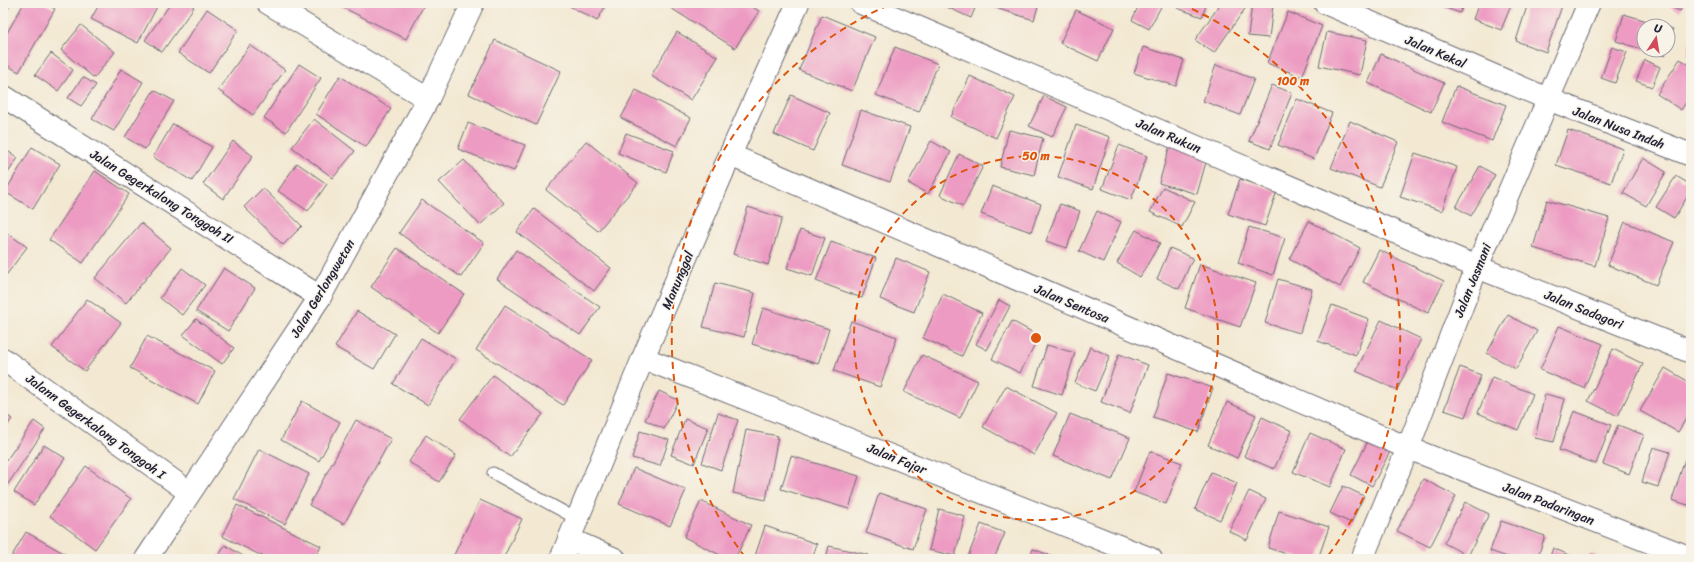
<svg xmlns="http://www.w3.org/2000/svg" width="1694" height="562" font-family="Sriracha,sans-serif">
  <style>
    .building { fill: #ed9bc2 }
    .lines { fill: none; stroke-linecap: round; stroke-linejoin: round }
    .lane-casing { stroke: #6b6870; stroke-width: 13 }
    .street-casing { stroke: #6b6870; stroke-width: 24 }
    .lane { stroke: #fff; stroke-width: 11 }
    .street { stroke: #fff; stroke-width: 22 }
    .ring { fill: none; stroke: #de560e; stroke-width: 2; stroke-dasharray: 7 5 }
    .labels { text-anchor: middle; stroke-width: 3; stroke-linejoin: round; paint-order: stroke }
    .street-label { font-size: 13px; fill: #22223b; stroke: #f7f3e8 }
    .centre { fill: #de560e; stroke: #f7f3e8; stroke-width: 2 }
    .ring-label { font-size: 12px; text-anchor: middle; font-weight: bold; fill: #de560e; stroke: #f7f3e8; stroke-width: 3; stroke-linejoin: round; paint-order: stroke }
  </style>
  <rect width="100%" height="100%" fill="#f7f3e8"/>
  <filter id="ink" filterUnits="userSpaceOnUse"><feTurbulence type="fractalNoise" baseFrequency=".025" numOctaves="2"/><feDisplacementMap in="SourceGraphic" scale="8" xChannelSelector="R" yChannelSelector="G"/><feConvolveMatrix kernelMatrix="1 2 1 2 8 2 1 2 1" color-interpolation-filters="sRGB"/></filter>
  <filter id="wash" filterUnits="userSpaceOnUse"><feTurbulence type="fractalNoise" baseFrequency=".012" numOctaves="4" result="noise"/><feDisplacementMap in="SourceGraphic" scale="16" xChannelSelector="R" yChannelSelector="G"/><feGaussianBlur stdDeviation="0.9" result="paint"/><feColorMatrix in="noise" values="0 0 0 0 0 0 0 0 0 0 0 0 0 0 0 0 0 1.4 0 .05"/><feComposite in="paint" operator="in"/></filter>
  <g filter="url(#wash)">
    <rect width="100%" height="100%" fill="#f3e9d3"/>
    <g id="blocks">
      <g class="building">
        <path d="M3,3L11,4L3,16Z"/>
        <path d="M24,3H44L55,9L19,72L3,63V40Z"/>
        <path d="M100,3H159L138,43L91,19Z"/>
        <path d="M171,3H189L194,7L162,52L145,40Z"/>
        <path d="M337,3H425L406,39L336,4Z"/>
        <path d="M564,3H607L597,21Z"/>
        <path d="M671,3H746L759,11L735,48L669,7Z"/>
        <path d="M938,3H977L971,18Z"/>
        <path d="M990,3H1039L1034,20L989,6Z"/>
        <path d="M1140,3H1163L1149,29L1132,20Z"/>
        <path d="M1179,3H1207L1202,17L1177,8Z"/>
        <path d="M1221,3H1249L1214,53L1195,40Z"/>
        <path d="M1252,3L1273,5L1269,38L1248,36Z"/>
        <path d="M1431,3H1464L1460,13Z"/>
        <path d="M1479,3H1512L1501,30L1473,19Z"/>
        <path d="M1528,3H1563L1546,52L1516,41Z"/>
        <path d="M1665,3H1684L1680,11L1664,4Z"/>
        <path d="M207,9L238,30L209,73L178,53Z"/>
        <path d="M1076,10L1114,28L1098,61L1060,43Z"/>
        <path d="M1288,12L1322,26L1302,77L1267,63Z"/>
        <path d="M1624,14L1663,26H1644V50L1616,41Z"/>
        <path d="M822,15L875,37L852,91L799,70Z"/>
        <path d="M81,25L115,52L94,78L61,50Z"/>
        <path d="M1668,27L1673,29L1668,45Z"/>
        <path d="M677,32L718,57L691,100L651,76Z"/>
        <path d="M1327,32L1367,40L1360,75L1319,66Z"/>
        <path d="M495,40L561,71L536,125L469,94Z"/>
        <path d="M1690,42H1691V56L1688,55Z"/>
        <path d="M250,45L285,70L253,115L218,90Z"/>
        <path d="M895,47L938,64L919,112L876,95Z"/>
        <path d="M1143,47L1184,60L1176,86L1134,73Z"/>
        <path d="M1612,47L1627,52L1615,83L1601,78Z"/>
        <path d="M1647,50H1667L1665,56Z"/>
        <path d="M51,53L73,70L58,91L35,75Z"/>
        <path d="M1381,54L1444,83L1431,112L1368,83Z"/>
        <path d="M1680,59L1691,66V95L1681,110L1657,94Z"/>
        <path d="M1645,60L1660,67L1652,87L1636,81Z"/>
        <path d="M299,64L321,78L286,132L264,118Z"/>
        <path d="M1216,65L1254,79L1240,115L1203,101Z"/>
        <path d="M121,69L143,82L114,131L92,119Z"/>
        <path d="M340,76L391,109L366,147L316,114Z"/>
        <path d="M970,76L1015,97L996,138L951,117Z"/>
        <path d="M83,77L96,85L81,106L68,98Z"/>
        <path d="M1272,85L1292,93L1270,149L1249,141Z"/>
        <path d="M1456,86L1506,105L1492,141L1442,122Z"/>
        <path d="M154,90L174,101L145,149L125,137Z"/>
        <path d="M636,90L691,118L677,146L621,118Z"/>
        <path d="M791,95L830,113L813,151L774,134Z"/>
        <path d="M1044,96L1067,107L1052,137L1029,126Z"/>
        <path d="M1297,99L1332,113L1314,159L1278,145Z"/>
        <path d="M861,110L910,127L890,182L842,165Z"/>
        <path d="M314,119L355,151L333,178L292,147Z"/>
        <path d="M1350,121L1398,142L1380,187L1331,168Z"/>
        <path d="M468,123L525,145L514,171L458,149Z"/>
        <path d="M173,124L212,147L192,181L153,157Z"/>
        <path d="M1076,125L1110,137L1093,189L1058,177Z"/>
        <path d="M1009,130L1043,138L1034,175L1000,167Z"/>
        <path d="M1568,130L1623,149L1611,183L1556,165Z"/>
        <path d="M626,133L674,151L666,172L618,153Z"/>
        <path d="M233,141L253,156L223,199L203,184Z"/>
        <path d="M586,141L638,183L598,231L546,190Z"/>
        <path d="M931,141L951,152L928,194L908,183Z"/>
        <path d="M1119,145L1147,156L1131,200L1102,189Z"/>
        <path d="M1170,145L1208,155L1197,194L1159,183Z"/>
        <path d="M32,147L60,164L33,209L5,192Z"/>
        <path d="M3,148L18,158L3,180Z"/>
        <path d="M1415,153L1457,167L1442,211L1400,197Z"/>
        <path d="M959,154L983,166L963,206L940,195Z"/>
        <path d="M1643,158L1666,172L1646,206L1623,193Z"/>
        <path d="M464,160L504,203L480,225L439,182Z"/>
        <path d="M297,163L327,184L308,211L278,191Z"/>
        <path d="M1480,166L1495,175L1471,216L1456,207Z"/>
        <path d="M95,171L129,194L83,263L49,240Z"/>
        <path d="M1676,176L1691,185V191L1674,218L1656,207Z"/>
        <path d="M1240,179L1277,191L1265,226L1228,214Z"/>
        <path d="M992,186L1041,204L1031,232L981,214Z"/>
        <path d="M1163,187L1195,202L1182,227L1150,212Z"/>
        <path d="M263,188L302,226L283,245L244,207Z"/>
        <path d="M422,200L484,243L461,277L399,233Z"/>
        <path d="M1547,200L1609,218L1595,266L1533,248Z"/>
        <path d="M1060,204L1080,211L1067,248L1046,241Z"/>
        <path d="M748,207L782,218L768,265L733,254Z"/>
        <path d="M534,209L611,268L594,291L517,232Z"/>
        <path d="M1097,211L1121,222L1103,262L1079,251Z"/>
        <path d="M1309,221L1360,248L1340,287L1289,259Z"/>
        <path d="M1625,222L1674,242L1656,285L1608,265Z"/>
        <path d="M141,223L171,248L126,303L95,278Z"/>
        <path d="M1249,227L1285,238L1273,275L1238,263Z"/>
        <path d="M3,230L27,247L7,274L3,271Z"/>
        <path d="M800,230L825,238L812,276L787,268Z"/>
        <path d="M1136,230L1160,243L1140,277L1117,263Z"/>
        <path d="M831,242L876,258L862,298L816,281Z"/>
        <path d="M397,248L464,294L438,333L371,287Z"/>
        <path d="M1170,248L1193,258L1179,289L1157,279Z"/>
        <path d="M516,250L600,307L580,335L497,279Z"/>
        <path d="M1379,250L1444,281L1428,313L1363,282Z"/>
        <path d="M896,258L930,272L914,312L880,299Z"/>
        <path d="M1200,264L1256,283L1240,327L1185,308Z"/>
        <path d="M182,268L205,285L182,315L160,298Z"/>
        <path d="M224,268L255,288L228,331L196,311Z"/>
        <path d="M1278,279L1312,289L1300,333L1265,323Z"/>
        <path d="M715,283L755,293L744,337L703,327Z"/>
        <path d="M943,294L982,313L962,356L923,338Z"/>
        <path d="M87,299L121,323L85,371L52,347Z"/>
        <path d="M999,300L1010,306L987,350L976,344Z"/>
        <path d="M505,305L592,360L563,405L476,350Z"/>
        <path d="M1332,305L1369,319L1356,355L1318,341Z"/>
        <path d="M763,308L829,329L818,364L752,344Z"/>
        <path d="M357,311L395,334L374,369L335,347Z"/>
        <path d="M1508,315L1537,331L1516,369L1487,353Z"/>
        <path d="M196,319L234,348L222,364L183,335Z"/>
        <path d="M1381,320L1421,339L1397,390L1356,371Z"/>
        <path d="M851,321L897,337L880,387L834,371Z"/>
        <path d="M1012,321L1039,336L1020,373L992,359Z"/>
        <path d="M1559,326L1603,344L1584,388L1540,370Z"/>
        <path d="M147,336L215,371L198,404L130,368Z"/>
        <path d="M421,338L456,359L428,405L393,384Z"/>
        <path d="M1047,345L1075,353L1062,395L1034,386Z"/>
        <path d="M1090,347L1110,356L1095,391L1075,383Z"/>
        <path d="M1613,349L1643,364L1618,416L1588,401Z"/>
        <path d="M1119,354L1148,365L1130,413L1101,402Z"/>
        <path d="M922,355L978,381L960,418L904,392Z"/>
        <path d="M1460,367L1481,375L1465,417L1444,410Z"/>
        <path d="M1665,368L1691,383V410L1678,432L1640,411Z"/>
        <path d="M1168,373L1213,388L1198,432L1153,417Z"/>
        <path d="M493,375L543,414L510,457L460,419Z"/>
        <path d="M1492,377L1533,394L1518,430L1478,413Z"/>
        <path d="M1006,386L1057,413L1034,455L983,427Z"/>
        <path d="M659,391L678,400L664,429L645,420Z"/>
        <path d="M1545,394L1565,399L1554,442L1535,438Z"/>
        <path d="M302,401L340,422L319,461L281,440Z"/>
        <path d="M1227,402L1256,415L1237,458L1208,445Z"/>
        <path d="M1574,411L1611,425L1596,464L1559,450Z"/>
        <path d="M3,412L12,419L3,431Z"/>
        <path d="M718,413L738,420L721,470L702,463Z"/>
        <path d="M1070,414L1130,438L1112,480L1053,456Z"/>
        <path d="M1262,417L1292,431L1274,469L1244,456Z"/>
        <path d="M685,419L708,428L694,464L671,455Z"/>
        <path d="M356,420L391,439L344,524L309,505Z"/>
        <path d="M34,421L45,429L8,484L3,481V465Z"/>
        <path d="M1618,425L1644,435L1629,474L1603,464Z"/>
        <path d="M746,430L778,436L766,500L733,493Z"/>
        <path d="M640,431L669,440L660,466L632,458Z"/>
        <path d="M1310,433L1346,449L1330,487L1293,472Z"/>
        <path d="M426,435L456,455L439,482L409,462Z"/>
        <path d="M1371,435L1393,446L1372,486L1351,475Z"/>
        <path d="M44,445L65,458L34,505L14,492Z"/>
        <path d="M1653,447L1670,452L1658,487L1642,482Z"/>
        <path d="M259,449L309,474L285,524L234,499Z"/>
        <path d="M1150,451L1182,463L1166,504L1134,492Z"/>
        <path d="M791,456L859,476L849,509L781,489Z"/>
        <path d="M1685,459L1691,461V506L1672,500Z"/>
        <path d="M86,466L131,499L95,549L50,516Z"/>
        <path d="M634,468L686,490L670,526L619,504Z"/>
        <path d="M1211,472L1237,483L1220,520L1195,509Z"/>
        <path d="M1423,479L1456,496L1430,547L1397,531Z"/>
        <path d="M1343,486L1364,496L1351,523L1330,513Z"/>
        <path d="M1249,491L1266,499L1247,540L1229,531Z"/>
        <path d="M879,493L927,509L913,549L866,533Z"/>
        <path d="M480,500L522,519L503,559H452Z"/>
        <path d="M701,501L751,525L735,559H728L684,537Z"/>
        <path d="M1465,502L1489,514L1468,556L1444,543Z"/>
        <path d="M237,505L321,546L315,559H268L222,536Z"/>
        <path d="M939,509L965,516L955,556L929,550Z"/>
        <path d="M1279,511L1329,527L1318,559H1303L1268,548Z"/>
        <path d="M1501,521L1545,536L1537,559H1513L1490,551Z"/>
        <path d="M981,524L1005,533L994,559H967Z"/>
        <path d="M765,526L817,544L812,559H754Z"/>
        <path d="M26,532L67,555L64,559H10Z"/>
        <path d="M225,545L248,559H217Z"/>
        <path d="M829,546L869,555L868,559H826Z"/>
        <path d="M1553,548L1571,556L1570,559H1549Z"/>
        <path d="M1033,549L1060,559H1029Z"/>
        <path d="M1591,554L1604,559H1589Z"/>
      </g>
    </g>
  </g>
  <g filter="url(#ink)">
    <use href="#blocks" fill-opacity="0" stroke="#6b6870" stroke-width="1"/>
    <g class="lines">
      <defs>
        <path id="lane" d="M493,473L577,519"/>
        <g id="street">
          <path d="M268,3L428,99"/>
          <path d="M861,3L1477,267L1691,352"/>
          <path d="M1325,3L1548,99L1691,155"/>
          <path d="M3,96L320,297"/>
          <path d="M730,155L1408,448L1691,558"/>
          <path d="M643,358L1151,559"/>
          <path d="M3,359L189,492"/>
          <path d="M569,539L615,559"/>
          <path d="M146,559L320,297L428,99L473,3"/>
          <path d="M561,559L643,358L730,155L798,3"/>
          <path d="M1362,559L1408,448L1477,267L1589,3"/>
        </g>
      </defs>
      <use href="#lane" class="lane-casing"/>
      <use href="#street" class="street-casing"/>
      <use href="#lane" class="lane"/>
      <use href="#street" class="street"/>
    </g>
  </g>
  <g class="ring">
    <circle cx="1036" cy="338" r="182"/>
    <path d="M745 557A364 364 0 0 1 891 4M1181 4A364 364 0 0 1 1327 557"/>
  </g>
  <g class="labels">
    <g class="street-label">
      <text transform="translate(1436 51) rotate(23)" y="5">Jalan Kekal</text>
      <text transform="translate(1619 127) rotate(21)" y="5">Jalan Nusa Indah</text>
      <text transform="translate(1169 135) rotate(23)" y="5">Jalan Rukun</text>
      <text transform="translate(162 196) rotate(32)" y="5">Jalan Gegerkalong Tonggoh II</text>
      <text transform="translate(677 280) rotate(-67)" y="5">Manunggal</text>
      <text transform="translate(1472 280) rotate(-68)" y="5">Jalan Jasmani</text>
      <text transform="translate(322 288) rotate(-59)" y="5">Jalan Gerlongwetan</text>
      <text transform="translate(1072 303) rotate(23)" y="5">Jalan Sentosa</text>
      <text transform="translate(1584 309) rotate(22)" y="5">Jalan Sadagori</text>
      <text transform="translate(96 426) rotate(36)" y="5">Jalann Gegerkalong Tonggoh I</text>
      <text transform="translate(897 458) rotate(22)" y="5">Jalan Fajar</text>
      <text transform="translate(1549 503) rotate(21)" y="5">Jalan Padaringan</text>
    </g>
  </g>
  <circle cx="1036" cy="338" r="6" class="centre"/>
  <g class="ring-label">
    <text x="1293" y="85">100 m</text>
    <text x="1036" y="160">50 m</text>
  </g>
  <rect width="1694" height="562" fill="none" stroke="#f7f3e8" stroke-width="16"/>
  <g transform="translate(1656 38) rotate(12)"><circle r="19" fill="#f7f3e8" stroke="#a29fa3"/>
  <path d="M0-3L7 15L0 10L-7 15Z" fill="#d1495b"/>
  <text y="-6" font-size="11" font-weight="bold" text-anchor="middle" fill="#22223b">U</text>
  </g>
</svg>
